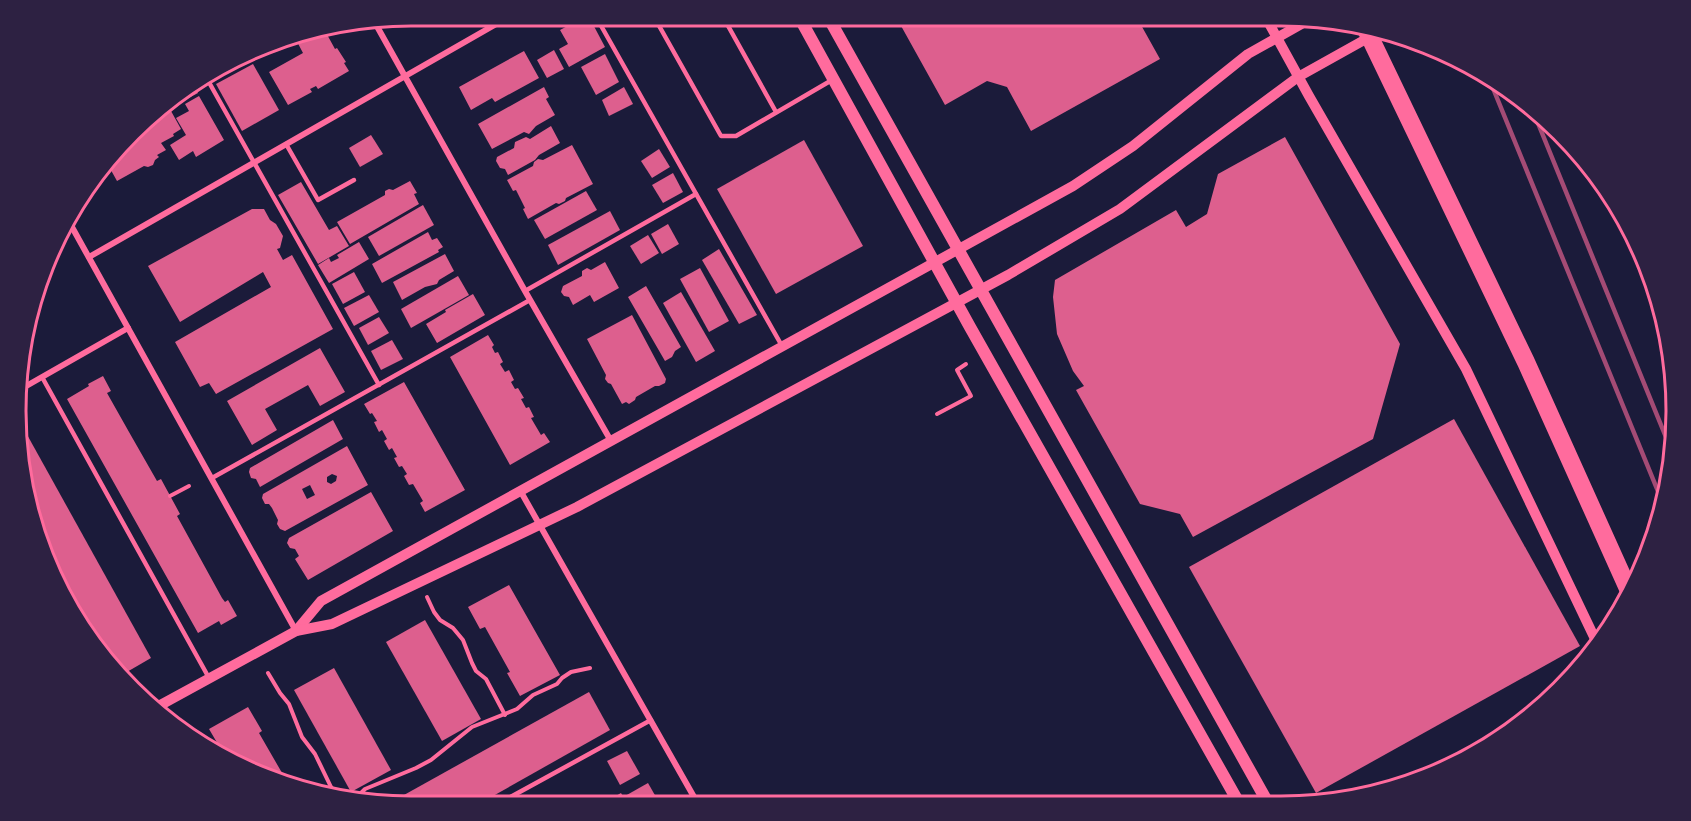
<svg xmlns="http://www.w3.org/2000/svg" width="1691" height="821" font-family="'Archivo Narrow',sans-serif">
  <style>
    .building { fill: #dd5f8e; fill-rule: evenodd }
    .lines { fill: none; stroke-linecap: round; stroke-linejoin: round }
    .path { stroke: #ff6b9d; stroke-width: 4 }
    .service { stroke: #ff6b9d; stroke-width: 4.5 }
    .minor { stroke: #ff6b9d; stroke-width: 6 }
    .tertiary { stroke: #ff6b9d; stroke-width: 10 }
    .secondary { stroke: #ff6b9d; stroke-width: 12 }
    .motorway { stroke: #ff6b9d; stroke-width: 18 }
    .rail { stroke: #a44b75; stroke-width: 4.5 }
    .rim { fill: none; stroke: #ff6b9d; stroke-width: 3 }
  </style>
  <rect width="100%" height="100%" fill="#1b1b3a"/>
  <g class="building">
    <path d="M588,15L605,47L569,67L559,49L568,44L560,30Z"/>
    <path d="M895,15L1136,16L1160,59L1031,131L1007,87L987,81L945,105Z"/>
    <path d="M324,29L335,49L337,48L346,62L344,63L349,71L318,89L316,86L310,89L312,92L288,105L269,72L303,53L293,34Z"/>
    <path d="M554,50L564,69L547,78L537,60Z"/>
    <path d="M524,51L539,78L495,102L492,98L471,110L459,87Z"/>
    <path d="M605,54L619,82L596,95L581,67Z"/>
    <path d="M253,64L279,110L242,131L216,84Z"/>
    <path d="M193,84L198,93L174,106L169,97Z"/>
    <path d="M544,87L549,97L546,99L555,115L536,126L529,134L524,132L492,149L478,124Z"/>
    <path d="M624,87L633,104L609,116L602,100Z"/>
    <path d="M199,96L224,140L196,157L193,151L179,160L170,145L186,135L176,118L189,111L185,104Z"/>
    <path d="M171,111L181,129L173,134L174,136L161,143L166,150L157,155L159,157L155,160L153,165L148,167L144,166L117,181L107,163L146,122L162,113L163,116Z"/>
    <path d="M551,126L560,143L539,155L535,160L508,175L505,169L500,168L496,161L497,157L514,148L515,142L526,137L530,139Z"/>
    <path d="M371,135L383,154L360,167L349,148Z"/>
    <path d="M1285,137L1400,344L1373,439L1193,537L1180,514L1140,504L1076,390L1084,386L1073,371L1057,334L1053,297L1055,280L1176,210L1186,227L1207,214L1218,174Z"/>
    <path d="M804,140L863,246L776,294L717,189Z"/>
    <path d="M572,145L593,184L566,198L565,201L559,204L556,203L528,219L523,209L525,208L516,190L513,191L507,180L533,166L534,162L538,159L543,160Z"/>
    <path d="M659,149L670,167L652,178L641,161Z"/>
    <path d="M673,173L683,192L663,203L652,185Z"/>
    <path d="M410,181L417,193L414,194L419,204L350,244L337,222L385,195V191L389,189L393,190Z"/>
    <path d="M301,182L329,230L337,226L349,246L318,264L278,195Z"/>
    <path d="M586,191L597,210L545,239L534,220Z"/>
    <path d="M423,205L434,225L379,256L368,237Z"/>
    <path d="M252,209H264L270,220L276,224L283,236L280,248L277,249L283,260L292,255L333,329L216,394L209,383L200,387L175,342L271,287L263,272L180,322L148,266Z"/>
    <path d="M610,211L620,230L558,265L548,245Z"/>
    <path d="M668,224L679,244L662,254L651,234Z"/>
    <path d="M428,232L432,240L437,238L443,247L438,250L439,252L382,283L372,264Z"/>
    <path d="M648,235L659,253L641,264L630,246Z"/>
    <path d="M359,242L369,259L329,283L318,265L329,258L331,262L339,258L337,255Z"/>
    <path d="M719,249L757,315L739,324L702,260Z"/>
    <path d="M445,254L454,271L439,280L437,284L425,287L402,300L393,282Z"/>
    <path d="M605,262L619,288L594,302L590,295L573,305L569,297L564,296L561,292L563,286L582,276V271L587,268L591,270Z"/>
    <path d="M700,268L729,321L709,332L680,279Z"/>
    <path d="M354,272L365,292L343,304L332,284Z"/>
    <path d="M458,276L469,295L411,328L401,309Z"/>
    <path d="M646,286L681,347L675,351L672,357L665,361L628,297Z"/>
    <path d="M681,292L715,351L696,362L663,303Z"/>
    <path d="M473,294L485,315L437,343L426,324L446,312L445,310Z"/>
    <path d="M369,295L379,312L354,326L344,308Z"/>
    <path d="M632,315L666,379L665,383L659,386H655L636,397L635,400L629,404L626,402L622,404L611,384L608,383L605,379L606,375L587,339Z"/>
    <path d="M379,317L389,333L368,345L359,328Z"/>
    <path d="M488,335L494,345L492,347L495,353L498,352L503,362L500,364L505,372L509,370L514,380L511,382L515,389L518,388L524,398L521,399L526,408L529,407L534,417L531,418L541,435L544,433L550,442L510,465L450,357Z"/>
    <path d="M392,340L403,359L381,370L371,351Z"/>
    <path d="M320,348L345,392L320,406L308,385L265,409L277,430L252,445L227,401Z"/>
    <path d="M103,376L111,391L107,393L129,432L157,481L161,479L180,514L177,516L222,598L225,602L228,600L237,616L221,625L219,621L198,633L67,399L89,386L88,384Z"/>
    <path d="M404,382L465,490L425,512L420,503L423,501L413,484L409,485L404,476L407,474L402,466L399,467L394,458L397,457L392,448L389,450L384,441L387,439L382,430L379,432L374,422L377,421L372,413L370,414L364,404Z"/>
    <path d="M1454,419L1580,646L1316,793L1189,567Z"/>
    <path d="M333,420L343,439L260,487L256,479L251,478L249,472L250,468Z"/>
    <path d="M20,422L151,658L120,676L102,649L44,548L18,462Z"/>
    <path d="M347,446L368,485L285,531L280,529L277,524L278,520L272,508L269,504H265L262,498L263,494ZM332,474L337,476L336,481L331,484L327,482V477ZM310,485L315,495L307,499L302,489Z"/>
    <path d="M371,492L393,531L308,580L295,559L299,556L295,549L290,548L287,543L289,538Z"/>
    <path d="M509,585L560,675L520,696L507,673L510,672L485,627L480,629L468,607Z"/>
    <path d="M425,620L481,719L442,741L386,642Z"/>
    <path d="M334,668L391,770L351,792L294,690Z"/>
    <path d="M589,692L610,730L532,774L477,805H386Z"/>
    <path d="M248,707L262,731L259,733L289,785L236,765L226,758L209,729Z"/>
    <path d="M627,751L640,774L620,785L607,761Z"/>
    <path d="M648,783L660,804L629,805L625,796Z"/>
    <path d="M621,793L628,805H609L607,801Z"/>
    <path d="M550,795L556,805H533Z"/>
  </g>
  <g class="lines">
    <g class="path">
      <path d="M937,414L971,396L957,370L966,364"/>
      <path d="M170,496L189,486"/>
      <path d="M427,597L434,612L440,620L453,628L463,640L472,663L476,671L486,679L505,715"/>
      <path d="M268,673L280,693L289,704L302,737L315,754L331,787L335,792L347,799"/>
      <path d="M354,800L365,789L416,768L431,760L472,727L517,709L533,695L557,684L562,678L571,672L590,668"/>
    </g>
    <g class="service">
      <path d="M595,15L782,346"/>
      <path d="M653,15L721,136H736L832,80"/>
      <path d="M722,15L776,112"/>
      <path d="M206,77L379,385"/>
      <path d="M286,144L318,200L354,180"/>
      <path d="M525,291L696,194"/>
      <path d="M42,377L209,678"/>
      <path d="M212,478L530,300"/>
      <path d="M496,805L651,720"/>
    </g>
    <g class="minor">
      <path d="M374,21L525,291L611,441"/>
      <path d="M67,218L296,631"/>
      <path d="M89,257L512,15"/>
      <path d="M21,389L128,328"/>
      <path d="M521,492L698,804"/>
    </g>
    <g class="tertiary">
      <path d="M1265,16L1309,96L1466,369L1597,643"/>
      <path d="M296,631L321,601L1073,186L1133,146L1248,54L1314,17"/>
      <path d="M155,708L296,631L332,624L577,507L1008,275L1120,209L1298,77L1384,29"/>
    </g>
    <g class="secondary">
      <path d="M798,15L970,327L1239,803"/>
      <path d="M827,15L1268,803"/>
    </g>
    <path class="motorway" d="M1364,25L1526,362L1630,593"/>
    <g class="rail">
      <path d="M1488,76L1664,506"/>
      <path d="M1531,106L1672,452"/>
    </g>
  </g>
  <path d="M0 0H1691V821H0ZM411 26H1281A385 385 0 0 1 1666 411V411A385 385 0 0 1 1281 796H411A385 385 0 0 1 26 411V411A385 385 0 0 1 411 26Z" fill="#2d2142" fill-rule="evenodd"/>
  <path class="rim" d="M411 26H1281A385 385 0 0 1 1666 411V411A385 385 0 0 1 1281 796H411A385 385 0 0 1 26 411V411A385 385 0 0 1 411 26Z"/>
</svg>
